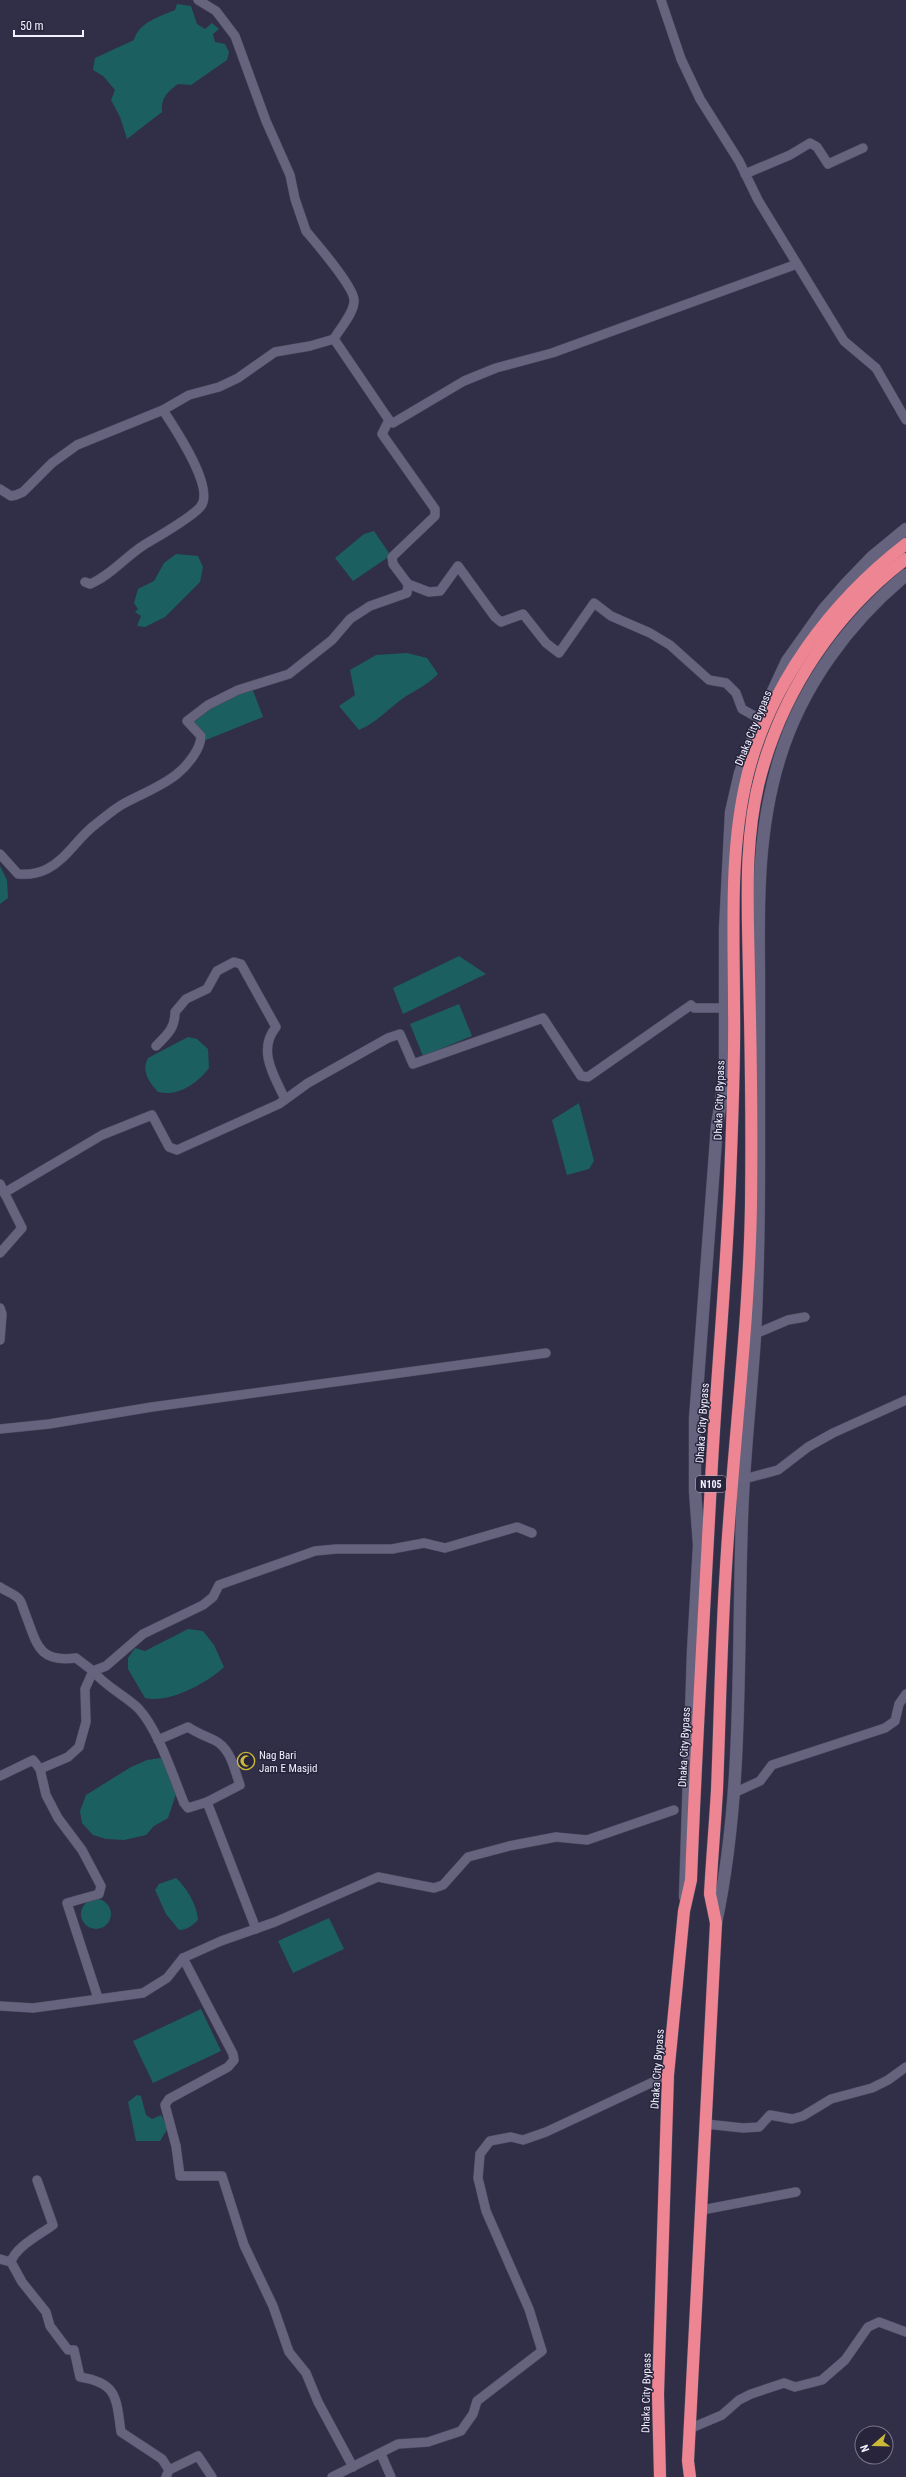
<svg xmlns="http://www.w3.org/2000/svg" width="906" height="2477" font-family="'Roboto Condensed',sans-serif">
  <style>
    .water { fill: #1b5f61 }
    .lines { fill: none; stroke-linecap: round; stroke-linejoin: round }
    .street-casing { stroke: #4d4a5f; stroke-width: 10 }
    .secondary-casing { stroke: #4d4a5f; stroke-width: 13 }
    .highway-casing { stroke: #4d4a5f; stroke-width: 13 }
    .street { stroke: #66637f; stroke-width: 9 }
    .secondary { stroke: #66637f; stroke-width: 12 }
    .highway { stroke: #ee8592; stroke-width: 12 }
    .labels { text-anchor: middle; stroke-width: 3; stroke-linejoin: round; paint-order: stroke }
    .shield { fill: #27243c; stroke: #b5b4c4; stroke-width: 1 }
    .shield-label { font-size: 10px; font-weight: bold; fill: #f2f1ff }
    .street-label { font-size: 11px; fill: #f2f1ff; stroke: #27243c }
    .poi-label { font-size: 11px; fill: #f2f1ff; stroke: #27243c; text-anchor: start }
  </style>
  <rect width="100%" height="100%" fill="#312e47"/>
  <g class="water">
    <path d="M177,4L191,6L197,24L205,29L212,23L219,29L213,34L215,42L225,44L229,52L227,60L191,85L178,84C168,91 160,99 162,112L127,139L120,117L111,100L115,90L103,76L93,70L95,58L134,40C139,22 159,17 175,10Z"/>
    <path d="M374,531L389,553L387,558L353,581L335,558L364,534Z"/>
    <path d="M176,554L198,556L203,567L200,582L165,617L145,627L137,626L141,616L135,612L138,609L134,603L138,589L154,581L164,563Z"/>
    <path d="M407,653L427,658L438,674C427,685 414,691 402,699C387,710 376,723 359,730L339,706L355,695L350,670L376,655Z"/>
    <path d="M252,688L263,717L206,740L193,723C197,708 239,694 252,688Z"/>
    <path d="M0,866L7,880L8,898L0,904Z"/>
    <path d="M459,956L486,974L403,1014L393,988Z"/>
    <path d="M459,1004L472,1036L423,1056L410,1024Z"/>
    <path d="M188,1037L197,1039L208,1049L209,1068C197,1084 177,1097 158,1092C149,1082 141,1071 148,1058Z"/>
    <path d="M579,1103L594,1161L589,1169L567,1175L552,1120Z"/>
    <path d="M188,1629L203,1631L214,1645L224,1667C207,1683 169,1704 145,1698L128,1669V1658L135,1648L145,1651Z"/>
    <path d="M161,1758L170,1772L176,1794L168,1818L154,1826L146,1835L124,1840L106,1839L93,1835L82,1823L80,1811L86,1795L131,1767L147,1760Z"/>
    <path d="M176,1878C187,1888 197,1905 198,1920C193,1925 187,1930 179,1930L166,1914L155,1890L159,1884Z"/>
    <circle cx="96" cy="1914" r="15"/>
    <path d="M329,1918L344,1949L293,1973L278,1941Z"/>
    <path d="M201,2009L221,2051L153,2083L133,2041Z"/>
    <path d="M137,2095L141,2096L146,2115L152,2119L161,2115L168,2128L160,2141H136L128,2102Z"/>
  </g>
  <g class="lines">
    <defs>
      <g id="street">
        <path d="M198,0L216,11L235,36L266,121L290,175L295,199L306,231C316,243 354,287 354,300C355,312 340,328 334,339"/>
        <path d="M661,0L681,59L700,99L739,161L758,200L844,341L876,368L906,420"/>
        <path d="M745,174L790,155L810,143L817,147L828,164L863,148"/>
        <path d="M389,420L393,423L464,381L496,368L552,353L797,264"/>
        <path d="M0,489L11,496L16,495L23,492L52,463L77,445L163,410L189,395L219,387L238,378L275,352L310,346L334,339L389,420L382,434L435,509V516L392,557L393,564L408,584L407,593L370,606L350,619L332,640L289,674L238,690L208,705L187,721L201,736C201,749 187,766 177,774C161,787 141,794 123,804C114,809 105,817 96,824C78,837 67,859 47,869C37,874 29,875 18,874L0,854"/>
        <path d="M85,582L90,584C110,576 125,557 144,545C157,537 193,517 201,506C215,487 174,427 163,410"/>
        <path d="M408,584L429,592L440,591L458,566L495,617L501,622L523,614L546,643L559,653L594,603L611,616L650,633L670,645L709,680L726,683L736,693L742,709L760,719"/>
        <path d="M156,1046C168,1034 175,1028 175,1012L186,999L207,989L217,971L234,962L241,964L276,1027C257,1050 274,1076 285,1099"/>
        <path d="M0,1184L22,1228L0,1253"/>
        <path d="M4,1193L102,1135L152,1115L169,1147L177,1150L279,1104L308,1083L388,1038L400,1034L413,1064L543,1018L581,1076L588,1077L691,1005L694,1008H726"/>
        <path d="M0,1308L2,1314L0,1340"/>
        <path d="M755,1334L788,1320L805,1317"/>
        <path d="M0,1429L49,1424L152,1407L546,1353"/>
        <path d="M744,1479L778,1470L808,1447L833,1433L906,1400"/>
        <path d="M0,1587C5,1591 15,1594 19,1599C22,1602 23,1609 25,1613C37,1644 38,1663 76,1658L93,1671L106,1666L143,1634L203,1605L213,1597L219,1585L315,1551L336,1549H392L424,1543L445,1548L517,1527L532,1533"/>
        <path d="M158,1740L188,1727C197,1733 205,1736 214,1740C231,1748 234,1769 240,1785L207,1802"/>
        <path d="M40,1769L68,1757L79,1747L86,1722L85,1689L93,1671C105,1686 124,1695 138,1708C158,1729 173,1776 184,1803L188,1808L207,1802L256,1929"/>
        <path d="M0,1776L33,1760L40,1769L46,1795L58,1818L82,1850L101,1886L99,1894L67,1903L98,1998"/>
        <path d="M734,1793L760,1781L772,1765L885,1728L895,1721L899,1704L906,1694"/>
        <path d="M183,1958L233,2054L234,2060L228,2067L169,2099L165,2105L176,2146L180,2176H222L244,2245L273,2306L289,2352L306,2373L318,2402L353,2467"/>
        <path d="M0,2006L33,2008L143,1993L167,1978L183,1958L221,1941L275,1922L378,1877L434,1888L443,1885L468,1857L509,1846L556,1837L587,1840L674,1810"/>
        <path d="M706,2124L743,2128L759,2127L770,2115L792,2119L803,2116L831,2099L872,2088L888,2080L906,2067"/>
        <path d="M702,2210L796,2192"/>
        <path d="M0,2259L11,2262L22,2282L46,2312L50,2326L68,2350H74L80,2377C118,2383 116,2398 121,2432L162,2459L169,2470"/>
        <path d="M11,2262C15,2247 41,2234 53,2225L37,2180"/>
        <path d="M689,2429L722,2415L739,2400L751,2394L784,2383L795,2387L822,2380L845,2360L868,2327L879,2322L906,2332"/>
        <path d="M381,2454L391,2477"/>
        <path d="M166,2477L169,2470L198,2456L212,2477"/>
        <path d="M332,2477L398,2444L428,2442L461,2431L473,2414L477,2401L542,2351L529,2309L486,2211L478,2178L480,2154L490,2141L511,2137L523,2140L546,2132L668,2075"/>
      </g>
      <g id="secondary">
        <path d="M685,1897L693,1651L699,1545L695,1491V1419L717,1126L725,1074V929L731,812L740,773L760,719L787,661L824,609L846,584L872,557L906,529"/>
        <path d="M716,1923C744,1790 737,1653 742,1518C744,1457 751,1397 755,1336C758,1278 759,1220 759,1161C759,1098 759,1035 759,972C758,899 758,827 780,757C802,686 849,622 906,575"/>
      </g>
      <g id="highway">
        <path d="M660,2477L658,2394L668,2075L684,1911L691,1880C696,1748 704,1615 711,1482C716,1382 726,1282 730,1182C732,1123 735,1065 734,1007C734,931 729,851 747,777C770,683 831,602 906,544"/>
        <path d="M690,2477L688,2461L716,1923L710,1894C712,1859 715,1824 717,1790C720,1715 721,1641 726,1567C733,1446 749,1326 751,1205C752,1129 751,1052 749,975C748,909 743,839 761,774C784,689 836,612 906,559"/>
      </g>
    </defs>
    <use href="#street" class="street-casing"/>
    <use href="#secondary" class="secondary-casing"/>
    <use href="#highway" class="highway-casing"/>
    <use href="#street" class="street"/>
    <use href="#secondary" class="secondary"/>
    <use href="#highway" class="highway"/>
  </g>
  <defs>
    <symbol id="mosque-ring" viewBox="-11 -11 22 22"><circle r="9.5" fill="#27243c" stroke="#cdb938" stroke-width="1.5"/><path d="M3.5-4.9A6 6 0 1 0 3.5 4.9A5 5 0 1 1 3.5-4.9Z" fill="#cdb938"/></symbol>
  </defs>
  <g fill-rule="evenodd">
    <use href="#mosque-ring" x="236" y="1751" width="20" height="20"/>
  </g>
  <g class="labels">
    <rect class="shield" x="696" y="1476" width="30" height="16" rx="3"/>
    <g class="shield-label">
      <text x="711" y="1488">N105</text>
    </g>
    <g class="street-label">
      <text transform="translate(753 728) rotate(-68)" y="4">Dhaka City Bypass</text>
      <text transform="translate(719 1100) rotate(-88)" y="4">Dhaka City Bypass</text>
      <text transform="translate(702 1423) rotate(-86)" y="4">Dhaka City Bypass</text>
      <text transform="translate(684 1747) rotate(-87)" y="4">Dhaka City Bypass</text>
      <text transform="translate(657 2069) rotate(-86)" y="4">Dhaka City Bypass</text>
      <text transform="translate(646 2393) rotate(-89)" y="4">Dhaka City Bypass</text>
    </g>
    <g class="poi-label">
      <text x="259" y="1759">Nag Bari<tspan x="259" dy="13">Jam E Masjid</tspan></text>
    </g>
  </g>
  <g transform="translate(874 2445) rotate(250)"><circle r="19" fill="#27243c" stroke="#78768a"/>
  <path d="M0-3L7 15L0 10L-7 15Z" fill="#cdb938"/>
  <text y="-6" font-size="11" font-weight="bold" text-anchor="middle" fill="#f2f1ff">N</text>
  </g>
  <path d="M14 30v6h69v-6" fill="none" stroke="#f2f1ff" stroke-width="2"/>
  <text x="20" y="30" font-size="12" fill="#f2f1ff" stroke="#27243c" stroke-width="3" paint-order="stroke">50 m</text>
</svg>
